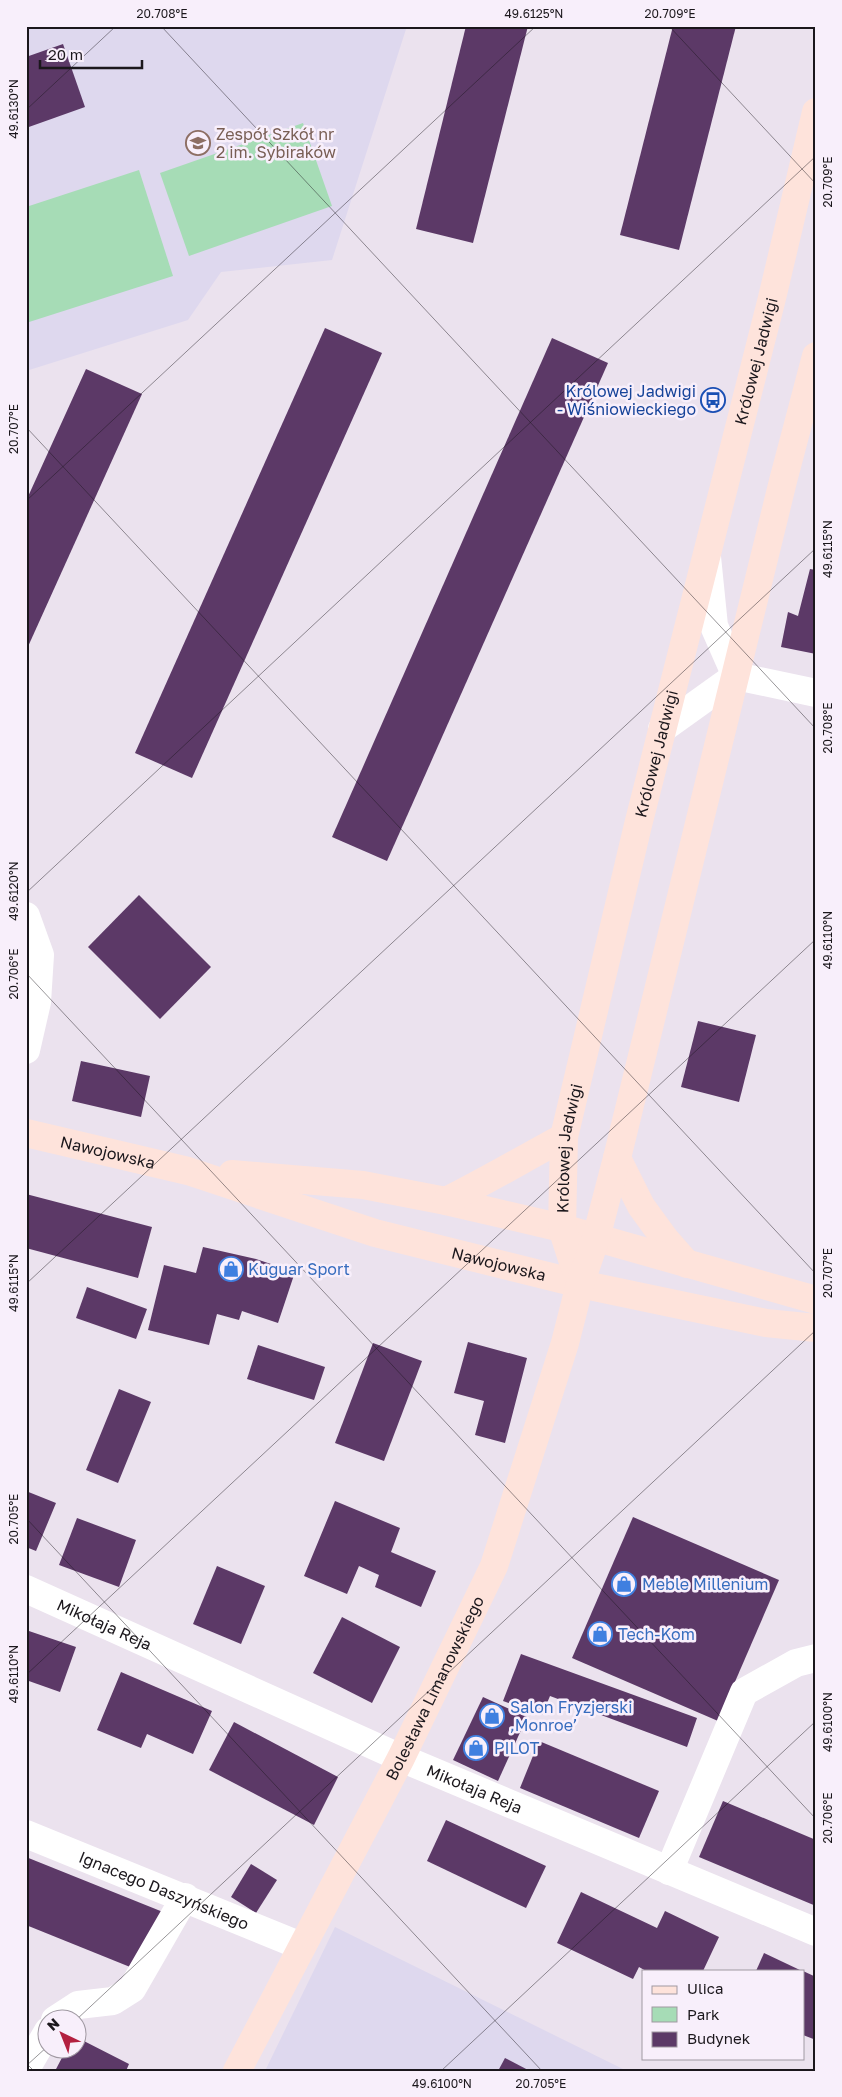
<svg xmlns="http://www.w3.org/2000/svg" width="842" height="2097" font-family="'Golos Text',sans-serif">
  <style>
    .education { fill: #ded8ee }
    .green { fill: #a6dcb6 }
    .building { fill: #5c3967 }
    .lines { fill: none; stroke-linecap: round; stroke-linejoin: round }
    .street { stroke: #fff; stroke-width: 28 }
    .secondary { stroke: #fee3db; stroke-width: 28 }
    .ticks { fill: none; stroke: #1b171c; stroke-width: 1; stroke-opacity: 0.45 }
    .labels { text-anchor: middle; stroke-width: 5; stroke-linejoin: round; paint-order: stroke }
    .education-label { font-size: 16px; fill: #785e54; stroke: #f8effb; text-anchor: start }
    .street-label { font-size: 16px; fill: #1b171c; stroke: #f8effb }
    .transit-label { font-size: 16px; fill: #164399; stroke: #f8effb; text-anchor: end }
    .shop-label { font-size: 16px; fill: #366cbe; stroke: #f8effb; text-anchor: start }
    .neatline { fill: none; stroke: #1b171c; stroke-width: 2 }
    .ticks-label { font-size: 12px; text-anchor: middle; fill: #1b171c }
  </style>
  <rect width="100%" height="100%" fill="#ebe2ee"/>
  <g class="education">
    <path d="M26,26H407L332,260L221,272L188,320L26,371Z"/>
    <path d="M335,1927L627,2071H265Z"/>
  </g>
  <g class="green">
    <path d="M303,123L332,206L189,256L160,173Z"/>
    <path d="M139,170L173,276L26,323V207Z"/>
  </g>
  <g class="building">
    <path d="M466,26H528L473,243L416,229Z"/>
    <path d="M673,26H736L679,250L620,235Z"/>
    <path d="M63,44L85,107L26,128V57Z"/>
    <path d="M325,328L382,353L192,778L135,753Z"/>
    <path d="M552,338L608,363L387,861L332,837Z"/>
    <path d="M86,369L142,394L26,651V501Z"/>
    <path d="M810,569L816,570V654L781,647L788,612L798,616Z"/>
    <path d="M139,895L211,967L160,1019L88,947Z"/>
    <path d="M698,1021L756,1035L739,1102L681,1087Z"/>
    <path d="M81,1061L150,1076L141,1117L72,1101Z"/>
    <path d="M26,1194L152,1227L138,1278L26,1248Z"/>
    <path d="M203,1247L256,1259L295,1272L278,1323L242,1311L239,1320L217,1314L209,1345L148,1330L164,1265L196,1273Z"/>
    <path d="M87,1287L147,1309L136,1339L76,1318Z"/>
    <path d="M468,1342L527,1358L505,1443L475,1435L484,1401L454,1393Z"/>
    <path d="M373,1343L422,1361L384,1461L335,1443Z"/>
    <path d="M258,1345L325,1367L314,1400L247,1379Z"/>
    <path d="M119,1389L151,1402L118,1483L86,1470Z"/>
    <path d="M26,1491L56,1503L36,1551L26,1547Z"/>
    <path d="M335,1501L400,1528L391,1552L436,1571L421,1607L375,1587L379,1575L359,1566L347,1594L304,1576Z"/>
    <path d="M633,1517L779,1580L718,1721L572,1658Z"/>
    <path d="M77,1518L136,1540L119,1587L59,1565Z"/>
    <path d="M217,1566L265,1586L241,1644L193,1624Z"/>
    <path d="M342,1617L400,1647L372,1703L313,1673Z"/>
    <path d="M26,1630L76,1647L60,1692L26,1680Z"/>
    <path d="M521,1654L697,1718L687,1747L550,1696L542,1715L503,1701Z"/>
    <path d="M121,1672L212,1711L193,1754L147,1734L141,1748L97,1730Z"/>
    <path d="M483,1697L527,1717L498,1781L453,1760Z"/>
    <path d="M234,1722L338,1777L314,1825L209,1770Z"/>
    <path d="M539,1741L659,1791L639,1838L520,1788Z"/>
    <path d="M723,1801L816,1840V1906L699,1857Z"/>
    <path d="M446,1820L546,1866L526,1908L427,1861Z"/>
    <path d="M26,1857L163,1912L140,1971L26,1925Z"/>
    <path d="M251,1864L277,1880L256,1913L231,1897Z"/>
    <path d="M581,1892L657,1928L665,1911L719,1937L703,1971H646L639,1967L633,1979L557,1943Z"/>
    <path d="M764,1953L802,1971H756Z"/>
    <path d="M803,1971L816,1977V2040L803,2035Z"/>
    <path d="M78,2038L129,2064L126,2071H55L66,2050H78Z"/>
    <path d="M505,2058L530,2071H498Z"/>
  </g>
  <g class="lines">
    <g class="street">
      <path d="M707,557L714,626L736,676"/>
      <path d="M736,676L816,693"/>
      <path d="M662,729L736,676"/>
      <path d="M26,916L40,955L37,1002L26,1050"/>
      <path id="s1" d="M26,1589L401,1758L816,1932"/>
      <path id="s2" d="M26,1834L301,1946"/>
      <path d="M669,1871L744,1692L796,1663L816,1658"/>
      <path d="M55,2020L78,2005L113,2001L132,1989L185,1897"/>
      <path d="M26,2069L48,2031"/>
    </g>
    <g class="secondary">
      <path id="s3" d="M26,1133L188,1171L375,1233L580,1284L766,1323L816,1328"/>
      <path d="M617,1158L641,1206L665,1239L687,1264"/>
      <path d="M232,1174L363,1185L446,1201L562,1228L816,1300"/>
      <path d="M446,1201C486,1181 525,1158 564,1137"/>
      <path id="s4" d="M580,1284L562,1228L564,1137L638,825L772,298L816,112"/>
      <path id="s5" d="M237,2071L401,1758L494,1566L565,1343L580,1284L596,1238L617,1158L783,481L816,356"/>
    </g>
  </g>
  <path class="ticks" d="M161,26L816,729M669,26L816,184M26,110L116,26M26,427L816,1274M26,501L536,26M26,893L816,156M26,973L816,1819M26,1284L816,548M26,1518L542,2071M26,1675L816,939M76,2020L816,1330M26,2063L34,2071M26,2066L48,2046M441,2071L816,1721"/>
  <defs>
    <symbol id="school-ring" viewBox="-11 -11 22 22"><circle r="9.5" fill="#f8effb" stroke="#8d6e63" stroke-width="1.5"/><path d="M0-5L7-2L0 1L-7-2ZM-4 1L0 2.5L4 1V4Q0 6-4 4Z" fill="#8d6e63"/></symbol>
    <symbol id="bus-ring" viewBox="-11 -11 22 22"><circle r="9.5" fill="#f8effb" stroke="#1a4fb4" stroke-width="1.5"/><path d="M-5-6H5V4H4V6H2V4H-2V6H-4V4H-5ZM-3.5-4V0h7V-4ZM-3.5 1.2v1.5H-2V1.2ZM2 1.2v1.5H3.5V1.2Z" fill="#1a4fb4"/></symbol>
    <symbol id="shop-ring" viewBox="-11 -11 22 22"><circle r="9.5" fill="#f8effb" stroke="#3f7fe0" stroke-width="1.5"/><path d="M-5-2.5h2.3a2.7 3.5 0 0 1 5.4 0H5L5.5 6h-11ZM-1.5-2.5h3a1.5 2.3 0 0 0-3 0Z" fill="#3f7fe0"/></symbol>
  </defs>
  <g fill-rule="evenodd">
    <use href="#school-ring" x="184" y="129" width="28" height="28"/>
    <use href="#bus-ring" x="699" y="386" width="28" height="28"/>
    <use href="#shop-ring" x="217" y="1255" width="28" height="28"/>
    <use href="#shop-ring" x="610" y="1570" width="28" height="28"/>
    <use href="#shop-ring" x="586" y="1620" width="28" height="28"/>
    <use href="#shop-ring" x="478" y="1702" width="28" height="28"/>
    <use href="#shop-ring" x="462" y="1734" width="28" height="28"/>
  </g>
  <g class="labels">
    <g class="education-label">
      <text x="216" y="140">Zespół Szkół nr<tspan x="216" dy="18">2 im. Sybiraków</tspan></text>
    </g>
    <g class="street-label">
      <text dy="6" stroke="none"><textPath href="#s4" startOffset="949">Królowej Jadwigi</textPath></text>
      <text dy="6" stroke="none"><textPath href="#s4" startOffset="544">Królowej Jadwigi</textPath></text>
      <text dy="6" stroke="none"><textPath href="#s4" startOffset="139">Królowej Jadwigi</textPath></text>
      <text dy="6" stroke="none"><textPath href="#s3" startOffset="84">Nawojowska</textPath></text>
      <text dy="6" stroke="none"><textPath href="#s3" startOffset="491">Nawojowska</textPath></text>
      <text dy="6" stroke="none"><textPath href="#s1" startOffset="86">Mikołaja Reja</textPath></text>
      <text dy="6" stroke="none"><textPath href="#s5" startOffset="431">Bolesława Limanowskiego</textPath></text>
      <text dy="6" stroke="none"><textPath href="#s1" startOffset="491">Mikołaja Reja</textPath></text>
      <text dy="6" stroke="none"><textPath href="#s2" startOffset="149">Ignacego Daszyńskiego</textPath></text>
    </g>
    <g class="transit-label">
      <text x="696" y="397">Królowej Jadwigi<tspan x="696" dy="18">- Wiśniowieckiego</tspan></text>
    </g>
    <g class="shop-label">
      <text x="248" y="1275">Kuguar Sport</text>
      <text x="642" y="1590">Meble Millenium</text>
      <text x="618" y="1640">Tech-Kom</text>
      <text x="510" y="1713">Salon Fryzjerski<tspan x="510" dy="18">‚Monroe’</tspan></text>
      <text x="494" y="1754">PILOT</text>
    </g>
  </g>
  <rect width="842" height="2097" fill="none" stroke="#f8effb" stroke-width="55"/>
  <rect x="642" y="1970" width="162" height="90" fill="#f8effb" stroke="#a099a2"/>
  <rect x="652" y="1986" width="25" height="8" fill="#fee3db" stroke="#a099a2"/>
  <text x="687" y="1994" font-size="15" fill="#1b171c">Ulica</text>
  <rect x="652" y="2007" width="25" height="15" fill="#a6dcb6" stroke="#a099a2"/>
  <text x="687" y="2020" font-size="15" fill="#1b171c">Park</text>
  <rect x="652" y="2032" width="25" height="15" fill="#5c3967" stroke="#a099a2"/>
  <text x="687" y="2044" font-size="15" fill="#1b171c">Budynek</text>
  <g transform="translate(62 2034) rotate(317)"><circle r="24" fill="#f8effb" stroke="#a099a2"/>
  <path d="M0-4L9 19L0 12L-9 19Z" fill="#b32040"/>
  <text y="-8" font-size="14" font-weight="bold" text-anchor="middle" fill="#1b171c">N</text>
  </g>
  <path d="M40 60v8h102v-8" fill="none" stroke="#1b171c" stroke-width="2.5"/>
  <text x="48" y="60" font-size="15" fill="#1b171c" stroke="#f8effb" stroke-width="4" paint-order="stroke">20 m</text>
  <rect x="28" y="28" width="786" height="2042" class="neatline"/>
  <g class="ticks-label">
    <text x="162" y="18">20.708°E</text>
    <text x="534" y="18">49.6125°N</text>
    <text x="670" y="18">20.709°E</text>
    <text transform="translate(14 109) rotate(-90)" y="4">49.6130°N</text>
    <text transform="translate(828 182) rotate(-90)" y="4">20.709°E</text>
    <text transform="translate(14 429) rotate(-90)" y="4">20.707°E</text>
    <text transform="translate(828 549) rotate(-90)" y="4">49.6115°N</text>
    <text transform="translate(828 728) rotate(-90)" y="4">20.708°E</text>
    <text transform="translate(14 891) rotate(-90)" y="4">49.6120°N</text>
    <text transform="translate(828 940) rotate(-90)" y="4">49.6110°N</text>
    <text transform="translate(14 974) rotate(-90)" y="4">20.706°E</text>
    <text transform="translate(828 1273) rotate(-90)" y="4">20.707°E</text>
    <text transform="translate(14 1283) rotate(-90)" y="4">49.6115°N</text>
    <text transform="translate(14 1519) rotate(-90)" y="4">20.705°E</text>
    <text transform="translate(14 1674) rotate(-90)" y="4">49.6110°N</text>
    <text transform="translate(828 1722) rotate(-90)" y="4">49.6100°N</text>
    <text transform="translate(828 1818) rotate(-90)" y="4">20.706°E</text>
    <text x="442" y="2088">49.6100°N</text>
    <text x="541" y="2088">20.705°E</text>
  </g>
</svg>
